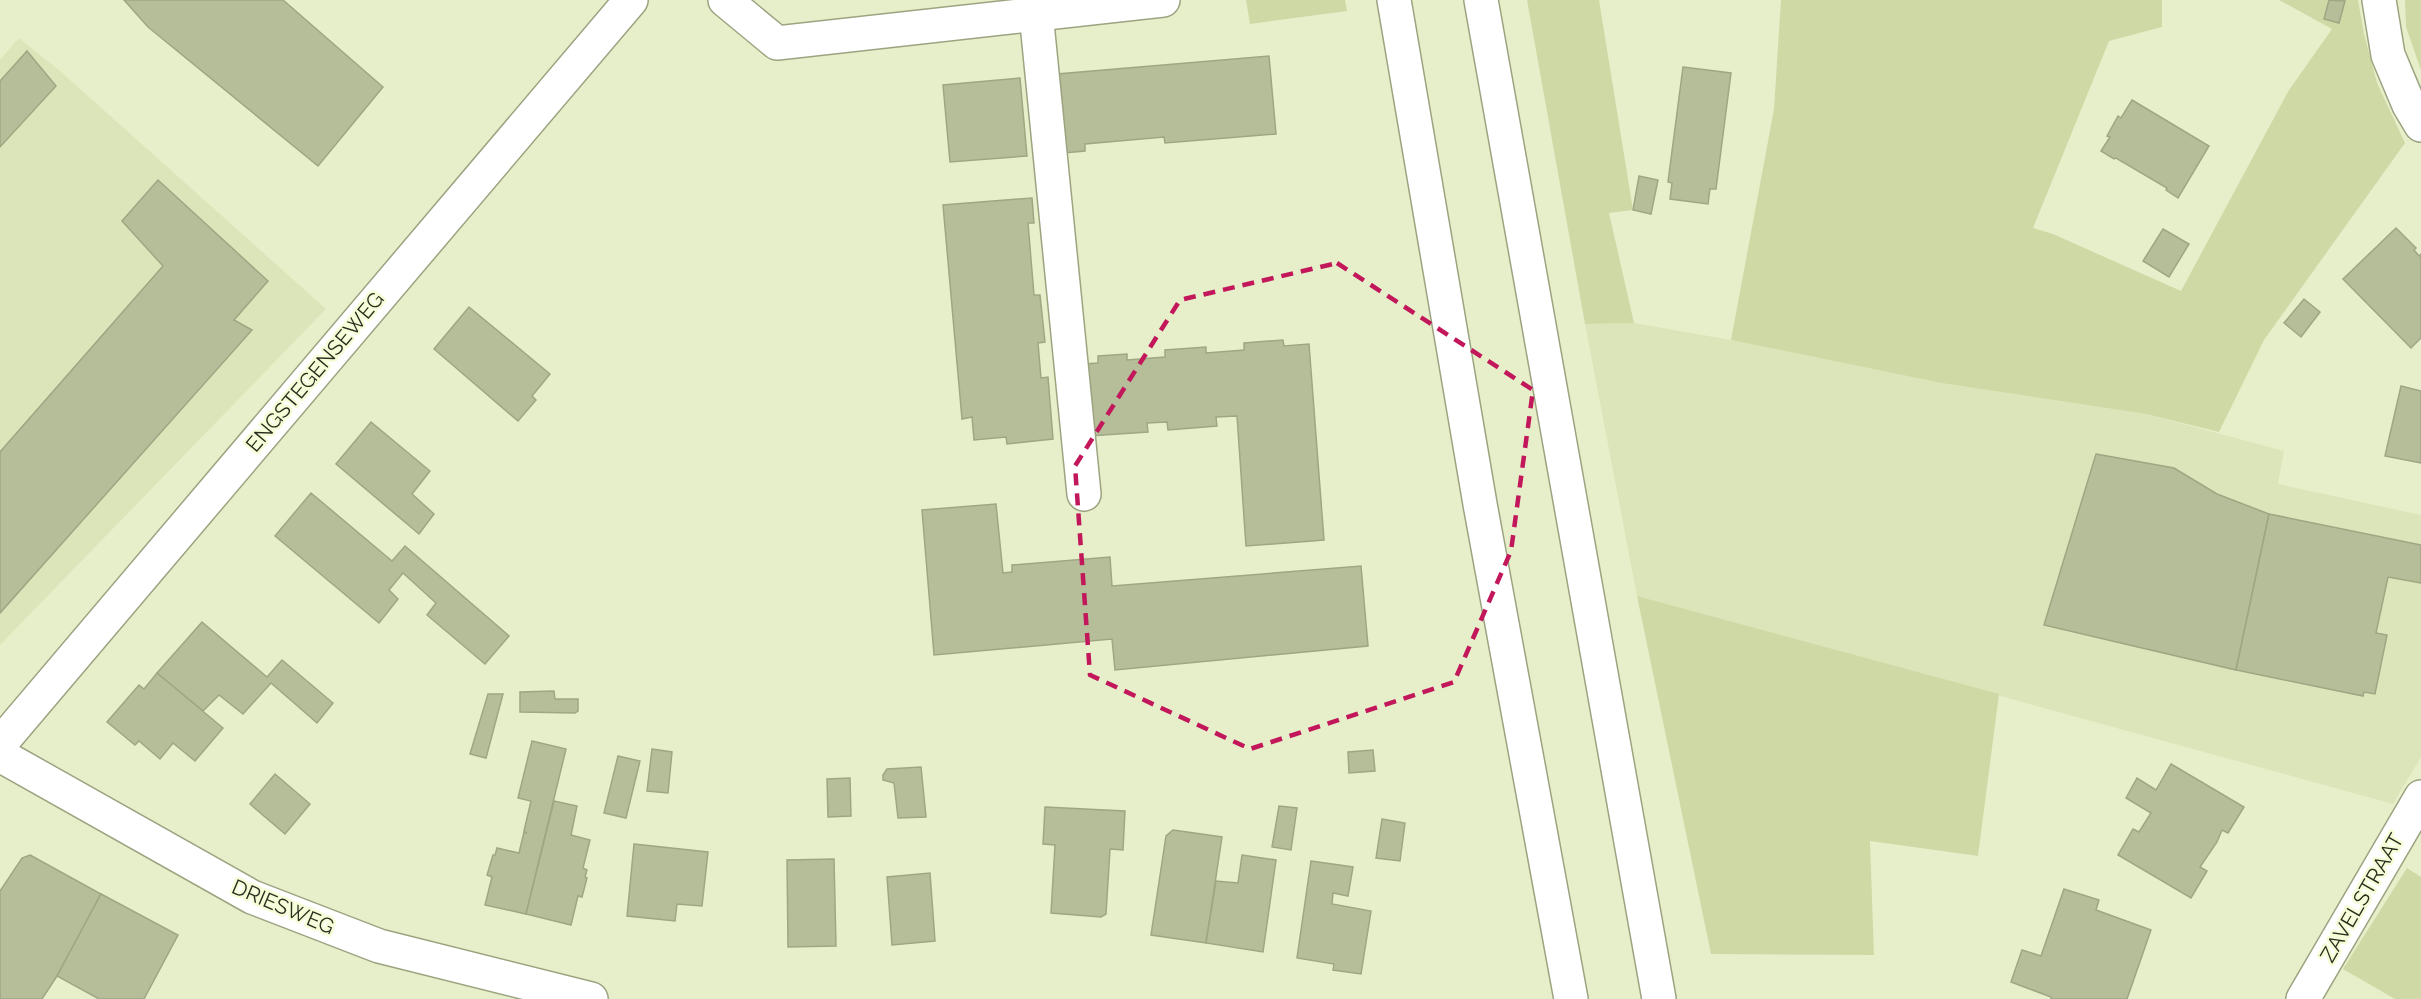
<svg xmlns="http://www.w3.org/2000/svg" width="2421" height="999" font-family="Raleway,sans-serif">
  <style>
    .built { fill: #dce5b9 }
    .green { fill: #cfd9a6 }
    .building { fill: #b6bd99; stroke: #9fa683; stroke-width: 1.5 }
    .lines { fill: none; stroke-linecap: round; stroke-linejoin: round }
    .minor-casing { stroke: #9ca381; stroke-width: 36 }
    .tertiary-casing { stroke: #9ca381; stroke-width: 36 }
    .trunk-casing { stroke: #9ca381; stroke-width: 36 }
    .minor { stroke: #fff; stroke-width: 33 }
    .tertiary { stroke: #fff; stroke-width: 33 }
    .trunk { stroke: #fff; stroke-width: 33 }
    .marked { fill: none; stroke: #c2185b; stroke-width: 4.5; stroke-dasharray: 12 8; stroke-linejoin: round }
    .labels { text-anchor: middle; stroke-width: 5; stroke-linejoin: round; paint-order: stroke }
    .street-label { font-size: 21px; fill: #292c1e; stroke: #f5fdd7 }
  </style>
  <rect width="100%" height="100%" fill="#e7efca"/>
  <g class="built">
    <path d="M19,38L60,71L326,309L0,645V60Z"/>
    <path d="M1634,323L1731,340L1941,383L2146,414L2284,451L2278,484L2421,515V757L2393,804L1637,596L1585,324Z"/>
  </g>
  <g class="green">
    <path d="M1246,0H1345L1347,11L1250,24Z"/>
    <path d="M1527,0H1599L1633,210L1609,213L1634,323L1585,324Z"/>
    <path d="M1781,0H2162V27L2109,41L2033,228L2053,234L2181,291L2289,90L2332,29L2279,0H2358L2364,34L2377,83L2405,143L2264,340L2219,432L2146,414L1941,383L1731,340L1774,109Z"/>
    <path d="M2405,0H2421V70L2406,27Z"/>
    <path d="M1637,596L1999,694L1978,856L1870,841L1874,955L1711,954Z"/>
    <path d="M2407,868L2421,877V999H2395L2343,969Z"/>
  </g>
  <g class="building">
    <path d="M124,0H283L383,87L318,166L148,27Z"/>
    <path d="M2329,0L2345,1L2339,23L2324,19Z"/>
    <path d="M27,51L56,86L0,147V81Z"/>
    <path d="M1269,56L1276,134L1165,143L1164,137L1085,144V151L1064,153L1057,74Z"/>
    <path d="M1683,67L1731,73L1716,189H1710L1708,204L1670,199L1672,183L1668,182Z"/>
    <path d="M1020,78L1027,156L950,162L943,85Z"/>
    <path d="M2132,100L2209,146L2178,198L2166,190L2167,188L2116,158L2114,159L2101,151L2110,137L2107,136L2118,116L2121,118Z"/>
    <path d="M1639,176L1658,180L1651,214L1633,210Z"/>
    <path d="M158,180L268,281L234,320L252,330L0,613V452L163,266L122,221Z"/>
    <path d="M1032,198L1034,223H1028L1034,295H1040L1045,342L1038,343L1041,378L1048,377L1053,439L1007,444L1006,437L974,440L972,417L962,419L943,205Z"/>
    <path d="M2396,228L2416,248L2414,250L2419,256L2421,254V338L2411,348L2343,279Z"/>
    <path d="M2163,229L2189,244L2169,277L2143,261Z"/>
    <path d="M2304,299L2320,312L2301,337L2284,323Z"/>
    <path d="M469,307L550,374L532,396L536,400L518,421L434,349Z"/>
    <path d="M1283,340L1284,346L1309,344L1324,540L1246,546L1237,416L1216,417L1217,426L1168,430L1167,422L1147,423L1148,432L1089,436L1084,364L1098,363V356L1127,354V360L1165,357V350L1206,347V353L1244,350V343Z"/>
    <path d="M2401,386L2421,391V463L2385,456Z"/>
    <path d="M371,422L430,471L412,494L434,514L419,534L336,464Z"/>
    <path d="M2096,454L2174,468L2217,494L2269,514L2236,670L2044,625Z"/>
    <path d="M311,493L392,561L405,546L509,636L485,664L427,615L436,603L403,573L389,590L398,599L379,623L275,536Z"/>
    <path d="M996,504L1003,573L1012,572V565L1110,557L1112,586L1361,566L1368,646L1115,670L1112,639L934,655L922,510Z"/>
    <path d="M2269,514L2421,545V583L2388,577L2376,633L2387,635L2375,694L2364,692L2363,696L2236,670Z"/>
    <path d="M202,622L267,677L282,660L333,703L317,723L271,683L243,714L219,695L203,711L157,673Z"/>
    <path d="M157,673L223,728L195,761L173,743L160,759L139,741L135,745L107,722L139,685L144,689Z"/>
    <path d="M554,691L555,699H578V711L575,713L520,712V692Z"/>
    <path d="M488,694H503L486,758L470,754Z"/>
    <path d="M532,741L566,749L526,914L485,905L492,877L487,875L493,855H495L497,848L519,853L524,832L527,833L524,831L531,801L518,798Z"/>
    <path d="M652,749L672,752L668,793L647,791Z"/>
    <path d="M1373,750L1375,771L1349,773L1348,752Z"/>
    <path d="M618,756L640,761L626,818L604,813Z"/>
    <path d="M2171,764L2244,807L2228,833L2222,830L2217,842L2200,867L2207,871L2191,898L2118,855L2133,829L2139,832L2151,813L2126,798L2137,778L2156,790Z"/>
    <path d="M921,767L926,817L898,818L894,783L883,780V775L887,769Z"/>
    <path d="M275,774L310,804L285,834L250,804Z"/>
    <path d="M850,778L851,816L828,817L827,779Z"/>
    <path d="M554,801L577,806L571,835L590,840L583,868L587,870L585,877L587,878L582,897L578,896L571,925L526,914Z"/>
    <path d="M1279,806L1297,808L1291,850L1272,847Z"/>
    <path d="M1045,807L1125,811L1123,850L1110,849L1106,914L1101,917L1051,913L1055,845L1043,844Z"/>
    <path d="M1382,819L1405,823L1400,861L1376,858Z"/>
    <path d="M1173,830L1222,837L1206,943L1151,935L1166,836Z"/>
    <path d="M634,844L708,852L702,906L677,904L675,921L627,916Z"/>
    <path d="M30,855L101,894L57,976L42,999H0V891L22,858Z"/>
    <path d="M1242,855L1276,860L1263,952L1206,943L1216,881L1238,883Z"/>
    <path d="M834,859L836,946L788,947L787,860Z"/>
    <path d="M1311,861L1353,867L1348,896L1333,893L1332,904L1371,911L1361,974L1333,970L1334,964L1297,958Z"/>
    <path d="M930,873L935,941L892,945L887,877Z"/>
    <path d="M2064,889L2099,900L2096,910L2151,930L2127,999H2051V997L2011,982L2022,950L2041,956Z"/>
    <path d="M101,894L178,935L144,999H99L57,976Z"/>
  </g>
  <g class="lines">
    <defs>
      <g id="minor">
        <path d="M725,0L777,43L1163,0"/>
        <path d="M2379,0L2388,55L2409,105L2421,125"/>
        <path d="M1036,13L1084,494"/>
        <path d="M0,755L252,897L379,946L591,999"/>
        <path d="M2303,999L2421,797"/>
      </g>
      <path id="tertiary" d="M0,744L631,0"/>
      <g id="trunk">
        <path d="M1394,0L1480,504L1571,999"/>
        <path d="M1481,0L1659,999"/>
      </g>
    </defs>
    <use href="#minor" class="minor-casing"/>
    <use href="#tertiary" class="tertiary-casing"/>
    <use href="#trunk" class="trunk-casing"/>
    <use href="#minor" class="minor"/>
    <use href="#tertiary" class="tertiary"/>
    <use href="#trunk" class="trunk"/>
  </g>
  <path class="marked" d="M1337,263L1533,390L1511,551L1454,682L1250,749L1090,675L1075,466L1180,300Z"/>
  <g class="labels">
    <g class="street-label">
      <text transform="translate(315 372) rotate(-50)" y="7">ENGSTEGENSEWEG</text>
      <text transform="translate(2362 898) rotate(-60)" y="7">ZAVELSTRAAT</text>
      <text transform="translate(283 907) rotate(23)" y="7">DRIESWEG</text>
    </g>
  </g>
</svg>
